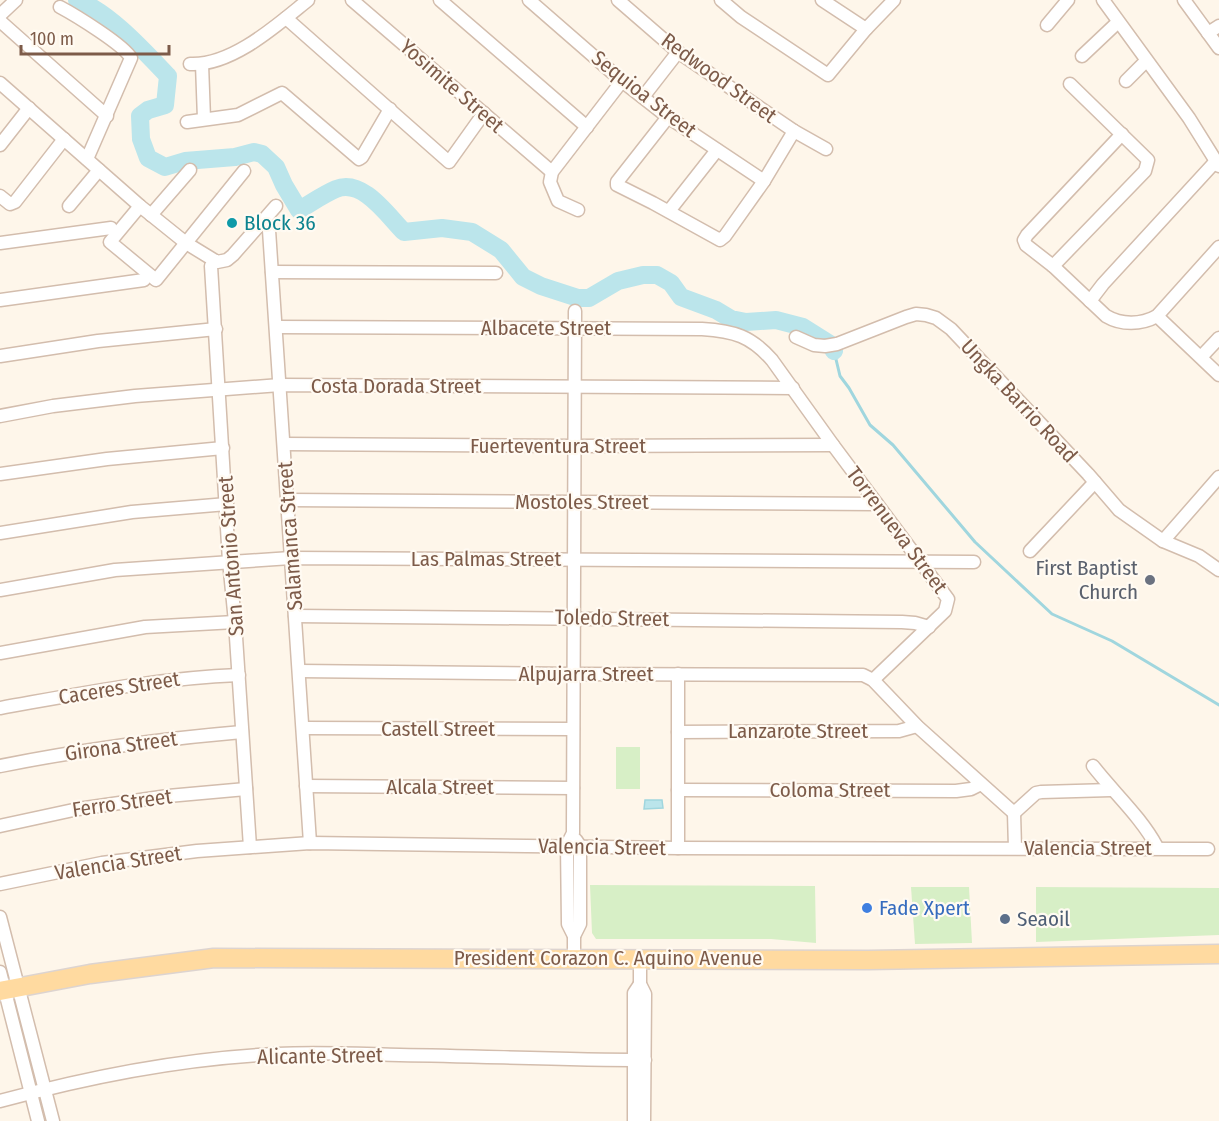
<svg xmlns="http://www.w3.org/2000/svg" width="1219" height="1121" font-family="'Fira Sans Condensed',sans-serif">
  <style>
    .green { fill: #d7efc6 }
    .water { fill: #bbe5eb; stroke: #a0d6de; stroke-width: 1.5 }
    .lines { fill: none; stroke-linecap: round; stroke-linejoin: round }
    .stream { stroke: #a0d6de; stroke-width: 3 }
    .river { stroke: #bbe5eb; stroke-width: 18 }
    .minor-casing { stroke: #d3bdad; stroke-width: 15 }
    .primary-casing { stroke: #ddd4d0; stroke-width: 21 }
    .minor { stroke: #fff; stroke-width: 12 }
    .primary { stroke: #ffdaa0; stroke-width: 18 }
    .culture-dot { fill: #0f9aa8; stroke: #fffaf2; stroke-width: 2 }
    .worship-dot { fill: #6b7280; stroke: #fffaf2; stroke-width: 2 }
    .shop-dot { fill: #3f7fe0; stroke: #fffaf2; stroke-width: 2 }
    .service-dot { fill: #5c6f8a; stroke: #fffaf2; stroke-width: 2 }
    .labels { text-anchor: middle; stroke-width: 4.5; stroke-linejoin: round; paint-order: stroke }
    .street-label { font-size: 21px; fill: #7d5b49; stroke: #fffaf2 }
    .culture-label { font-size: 21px; fill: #0d838f; stroke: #fffaf2; text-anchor: start }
    .worship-label { font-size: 21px; fill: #5b616d; stroke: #fffaf2; text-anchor: end }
    .shop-label { font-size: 21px; fill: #366cbe; stroke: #fffaf2; text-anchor: start }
    .service-label { font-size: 21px; fill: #4e5e75; stroke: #fffaf2; text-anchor: start }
  </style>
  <rect width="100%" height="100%" fill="#fef6ea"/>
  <g class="green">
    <rect x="616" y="747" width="24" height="42"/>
    <path d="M590,885L815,886L816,943L771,939H596L592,933Z"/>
    <path d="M911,887H969L972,943L915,944Z"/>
    <path d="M1036,887L1219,888V935L1036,942Z"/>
  </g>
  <path class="water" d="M645,800H662L663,808L644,809Z"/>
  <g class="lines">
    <path class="stream" d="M834,351L840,376L849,388L870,425L893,445L975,542L1052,614L1112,641L1219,705"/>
    <path class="river" d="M77,0C110,13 143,50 168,76L165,105L148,110L140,116L141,139L148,158L165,167L185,161L235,157L254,152L262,154L276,167L284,185L299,210C311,203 324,194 336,189C363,178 388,216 404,232L442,228L472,232L501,250L523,277L541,286L578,298H589L618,281L643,275H657L671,283L681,297L716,310L731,319L746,322L776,320L803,327L830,344L834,351"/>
    <defs>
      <g id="minor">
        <path d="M352,0L552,172"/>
        <path d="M440,0L587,127"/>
        <path d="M529,0L622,81L668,117L764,181"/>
        <path d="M618,0L678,52L794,131L826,149"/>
        <path d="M721,0L741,17L828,75L866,29L894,0"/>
        <path d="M822,0L866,29"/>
        <path d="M1103,0L1189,118L1219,166"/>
        <path d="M1184,0L1219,48"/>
        <path d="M60,7C75,15 124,45 131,58L87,159"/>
        <path d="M0,15L16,0"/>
        <path d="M286,18L449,162L484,113"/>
        <path d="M0,21L107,116"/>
        <path d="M1047,25L1068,0"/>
        <path d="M1208,33L1219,26"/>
        <path d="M1082,56L1118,22"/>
        <path d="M190,64C232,66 277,25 308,0"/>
        <path d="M202,64L204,119"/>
        <path d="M1126,81L1146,61"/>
        <path d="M0,83L140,206L186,243L217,262L227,260L233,255L276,206"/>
        <path d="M643,97L678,52"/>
        <path d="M668,117L617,182V185L653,203L720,240L725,236L764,181L794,131"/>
        <path d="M187,122L238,115L282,93L359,159L362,157L390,109"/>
        <path d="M1122,134L1027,235L1024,240L1026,245L1053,266L1106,316C1121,325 1141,325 1157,316L1219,247"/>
        <path d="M0,145L29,108"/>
        <path d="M0,196L10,204L15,202L64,139"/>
        <path d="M69,206L99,170"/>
        <path d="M140,206L110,242L156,280L244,171"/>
        <path d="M578,210L558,201L550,182L552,172L622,81"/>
        <path d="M669,211L717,150"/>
        <path d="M151,215L190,170"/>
        <path d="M269,230L310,843"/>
        <path d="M0,243L111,228"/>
        <path d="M211,266L229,561L235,622L250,847"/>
        <path d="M1053,266L1145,171L1148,160L1070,84"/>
        <path d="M272,272L496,273"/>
        <path d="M0,300L144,280"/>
        <path d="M1090,301L1103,284L1216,161"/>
        <path d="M1157,316L1219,375"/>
        <path d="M276,327L702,329C734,331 751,336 772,360L833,445L948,599L945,611L873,680"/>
        <path d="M796,337L814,345L825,346L837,344L906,317L916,314L926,315L936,318L951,329L1088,474L1119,510L1163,541L1199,556L1219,570"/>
        <path d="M0,356L98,341L216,329"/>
        <path d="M1201,357L1219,338"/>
        <path d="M0,416L53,406L135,396L280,385L793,388"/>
        <path d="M284,444L574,446L833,445"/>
        <path d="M0,474L107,459L223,448"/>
        <path d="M287,500L877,504"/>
        <path d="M0,533L132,512L227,504"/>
        <path d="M1163,541L1219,477"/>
        <path d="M1030,551L1095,482"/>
        <path d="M0,590L115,570L291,558L974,562"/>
        <path d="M295,616L902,622L915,623L929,627"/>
        <path d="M0,653L145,627L235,622"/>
        <path d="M299,671L573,674L863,675L873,680L917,726L1014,813"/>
        <path d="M678,674V848"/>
        <path d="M0,708C79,694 158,678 239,675"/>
        <path d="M303,728L573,729"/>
        <path d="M678,732L899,731L917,726"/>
        <path d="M0,766C80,750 160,739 242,732"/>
        <path d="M1093,766C1114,793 1141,817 1157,847"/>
        <path d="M306,786L573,788"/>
        <path d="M678,790L956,791L971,789L981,784"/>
        <path d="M1014,813L1036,793L1041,792L1111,790"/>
        <path d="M1014,813L1015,848"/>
        <path d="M0,826L78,809L168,796L246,789"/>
        <path d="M0,884L102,863L197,851L310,843L678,848L1208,849"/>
        <path d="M0,917L53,1121"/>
        <path d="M574,936L580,924V846L576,840"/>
        <path d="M574,958V936L568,924L567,845L573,833L575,311"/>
        <path d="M640,958V984L645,994L644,1121"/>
        <path d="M0,972L38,1121"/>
        <path d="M0,1101C88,1077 186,1058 277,1054C318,1052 359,1054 400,1055C481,1056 563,1060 645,1060"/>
        <path d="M634,1121V993L640,984"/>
      </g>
      <path id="primary" d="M0,991L90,974L214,958L868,960L1219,954"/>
    </defs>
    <use href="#minor" class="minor-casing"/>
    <use href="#primary" class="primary-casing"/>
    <use href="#minor" class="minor"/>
    <use href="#primary" class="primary"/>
  </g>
  <circle class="culture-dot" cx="232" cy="223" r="6"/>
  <circle class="worship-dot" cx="1150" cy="580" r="6"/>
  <circle class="shop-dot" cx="867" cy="908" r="6"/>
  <circle class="service-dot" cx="1005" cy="919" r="6"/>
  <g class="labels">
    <g class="street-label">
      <text transform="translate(719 78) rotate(36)" y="7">Redwood Street</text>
      <text transform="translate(452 86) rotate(41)" y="7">Yosimite Street</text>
      <text transform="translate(644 94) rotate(38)" y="7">Sequioa Street</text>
      <text x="546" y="335">Albacete Street</text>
      <text x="396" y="393">Costa Dorada Street</text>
      <text transform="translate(1019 401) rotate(47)" y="7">Ungka Barrio Road</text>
      <text x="558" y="453">Fuerteventura Street</text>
      <text x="582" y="509">Mostoles Street</text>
      <text transform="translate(897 530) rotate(53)" y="7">Torrenueva Street</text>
      <text transform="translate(290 536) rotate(-94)" y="7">Salamanca Street</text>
      <text transform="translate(231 556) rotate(-94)" y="7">San Antonio Street</text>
      <text x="486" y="566">Las Palmas Street</text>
      <text transform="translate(612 618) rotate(1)" y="7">Toledo Street</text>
      <text x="586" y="681">Alpujarra Street</text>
      <text transform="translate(119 688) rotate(-9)" y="7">Caceres Street</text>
      <text x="438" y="736">Castell Street</text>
      <text x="798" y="738">Lanzarote Street</text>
      <text transform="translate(121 746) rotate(-8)" y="7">Girona Street</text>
      <text x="440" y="794">Alcala Street</text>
      <text x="830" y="797">Coloma Street</text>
      <text transform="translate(122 803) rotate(-8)" y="7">Ferro Street</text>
      <text transform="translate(602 847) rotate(1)" y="7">Valencia Street</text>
      <text x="1088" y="855">Valencia Street</text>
      <text transform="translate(118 863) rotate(-9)" y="7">Valencia Street</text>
      <text x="608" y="965">President Corazon C. Aquino Avenue</text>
      <text transform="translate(320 1056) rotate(-1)" y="7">Alicante Street</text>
    </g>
    <g class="culture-label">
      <text x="244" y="230">Block 36</text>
    </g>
    <g class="worship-label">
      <text x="1138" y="575">First Baptist<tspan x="1138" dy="24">Church</tspan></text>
    </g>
    <g class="shop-label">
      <text x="879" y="915">Fade Xpert</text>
    </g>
    <g class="service-label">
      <text x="1017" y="926">Seaoil</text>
    </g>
  </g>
  <path d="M21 45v9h148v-9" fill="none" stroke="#7d5b49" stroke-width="3"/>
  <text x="30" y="45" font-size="18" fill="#7d5b49" stroke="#fffaf2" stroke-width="4.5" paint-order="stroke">100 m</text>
</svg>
